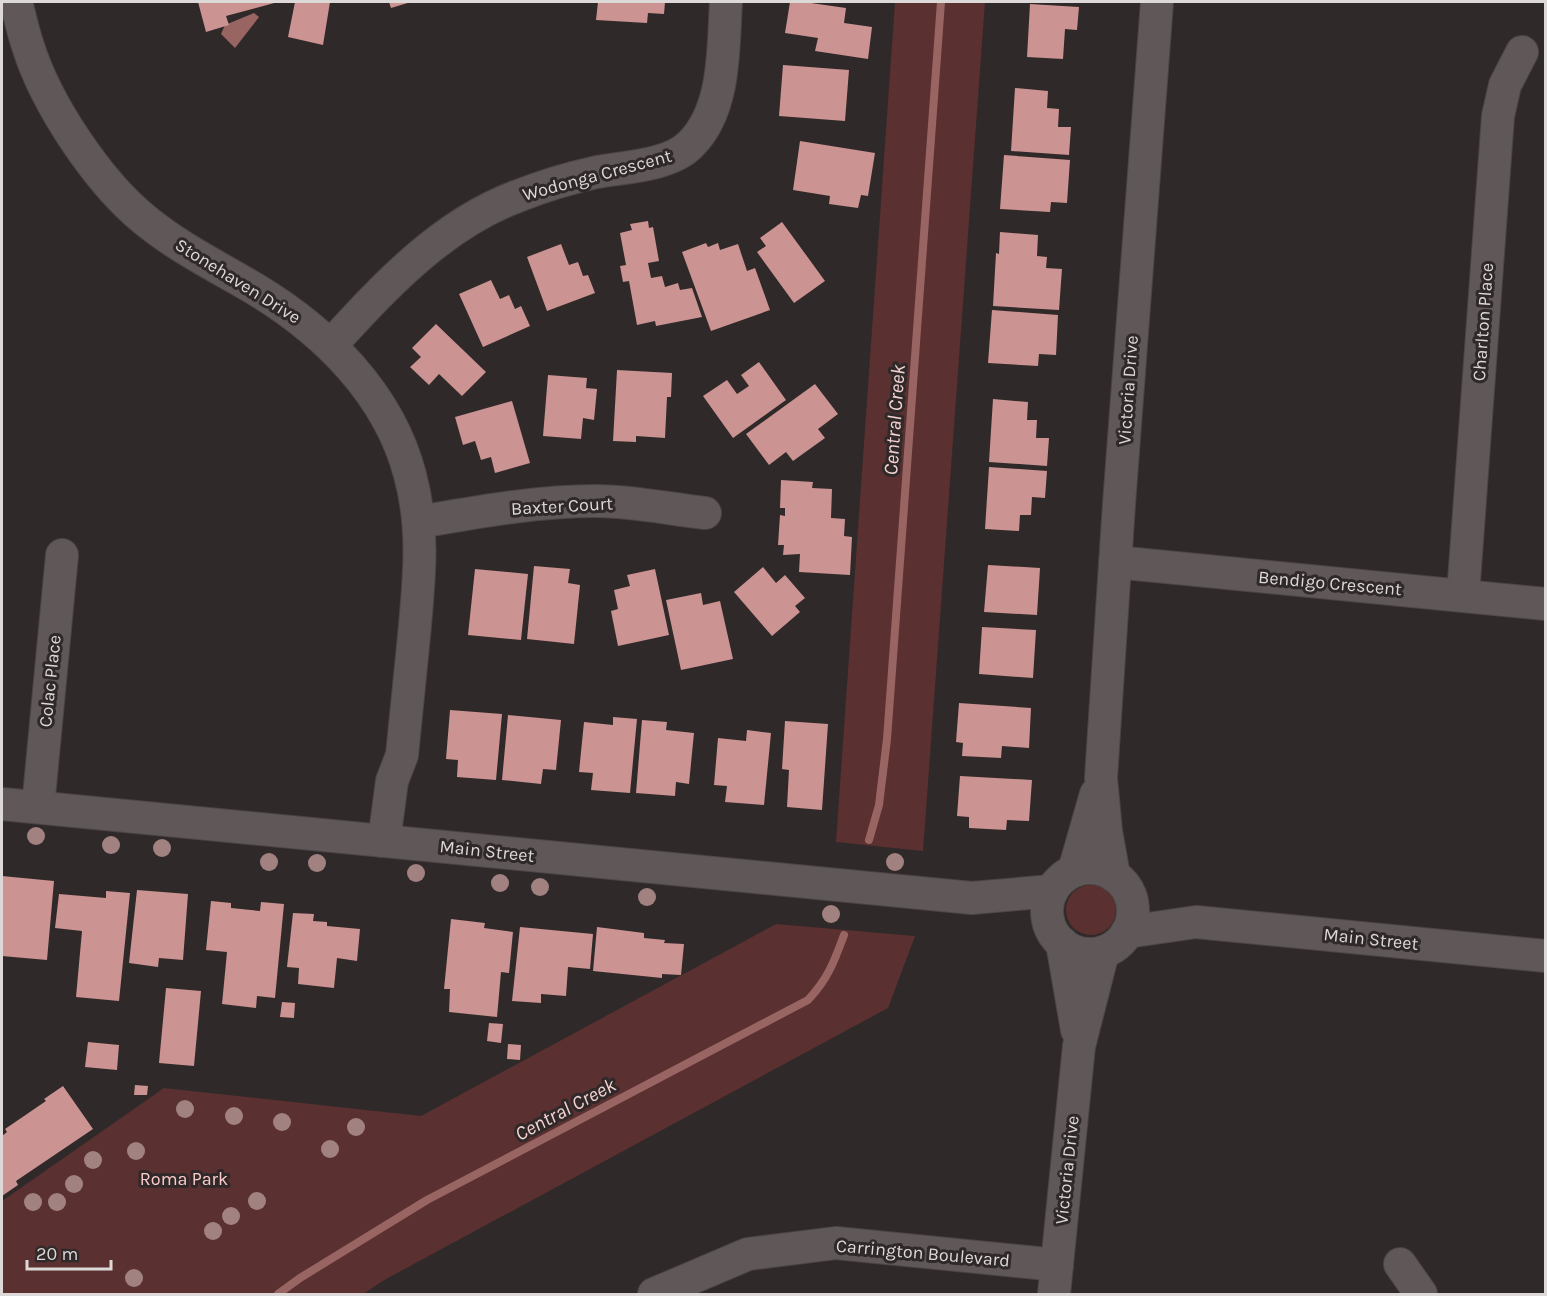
<svg xmlns="http://www.w3.org/2000/svg" width="1547" height="1296" font-family="Karla,sans-serif">
  <style>
    .green { fill: #5a3030 }
    .water { fill: #996563 }
    .lines { fill: none; stroke-linecap: round; stroke-linejoin: round }
    .stream { stroke: #996563; stroke-width: 8 }
    .building { fill: #cb9391 }
    .minor-casing { stroke: #4a4645; stroke-width: 34 }
    .minor { stroke: #605858; stroke-width: 32 }
    .tree { fill: #a18281 }
    .labels { text-anchor: middle; stroke-width: 6; stroke-linejoin: round; paint-order: stroke }
    .street-label { font-size: 18px; fill: #ddd9d8; stroke: #302929 }
    .park-label { font-size: 18px; fill: #fecbc9; stroke: #302929 }
    .water-label { font-size: 20px; font-style: italic; fill: #f6d3d2; stroke: #302929 }
  </style>
  <rect width="100%" height="100%" fill="#302929"/>
  <g class="green">
    <path d="M895,2H985L923,851L836,842Z"/>
    <circle cx="1091" cy="910" r="25"/>
    <path d="M776,924L915,936L888,1008L386,1279L363,1294H2V1201L164,1088L421,1116Z"/>
  </g>
  <path class="water" d="M254,13L259,17L235,48L221,34L225,25Z"/>
  <g class="lines">
    <g class="stream">
      <path d="M869,840L879,805L887,739L941,2"/>
      <path d="M278,1294L300,1278L427,1200L808,1000C828,979 834,962 844,935"/>
    </g>
  </g>
  <g class="building">
    <path d="M198,2H278L226,16L229,25L206,32Z"/>
    <path d="M295,2H330L323,45L288,37Z"/>
    <path d="M389,2H411L391,8Z"/>
    <path d="M598,2H665L664,14L648,13L647,23L596,20Z"/>
    <path d="M790,2H804L846,8L844,23L872,27L868,59L815,51L818,38L785,33Z"/>
    <path d="M1030,4L1079,7L1077,30L1065,29L1063,59L1027,57Z"/>
    <path d="M783,65L849,70L845,121L779,116Z"/>
    <path d="M1015,88L1048,91L1047,108L1059,109L1058,127H1071L1069,155L1011,151Z"/>
    <path d="M800,141L875,153L868,196L861,195L858,208L829,204L830,196L793,190Z"/>
    <path d="M1004,155L1070,160L1067,203L1051,202L1050,212L1000,209Z"/>
    <path d="M648,221L649,228L653,227L659,261L648,263L651,278L662,276L665,287L678,283L680,290L692,288L702,317L656,326L655,321L637,325L629,281L623,282L620,266L626,265L620,233L632,230L630,224Z"/>
    <path d="M782,222L825,281L794,303L757,252L766,246L760,238Z"/>
    <path d="M1000,232L1038,235L1037,256L1047,257L1046,268L1062,269L1059,310L993,306L996,253L999,254Z"/>
    <path d="M706,243L708,247L718,243L720,250L738,244L747,271L755,268L770,310L711,331L682,252Z"/>
    <path d="M561,244L569,265L578,262L583,276L588,275L595,293L547,311L527,257Z"/>
    <path d="M491,280L500,299L509,295L515,309L521,306L530,326L483,347L459,294Z"/>
    <path d="M992,310L1058,315L1056,355L1039,354L1038,366L988,363Z"/>
    <path d="M436,324L486,372L462,396L439,374L429,385L410,367L421,357L412,348Z"/>
    <path d="M759,362L786,400L733,438L703,396L727,380L737,394L749,386L741,375Z"/>
    <path d="M617,370L672,373L671,397H667L665,438L636,436V442L613,441Z"/>
    <path d="M548,375L587,378L586,388L597,389L594,420L583,418L581,439L543,436Z"/>
    <path d="M815,384L838,414L818,429L825,438L793,461L786,452L769,465L746,434Z"/>
    <path d="M993,399L1028,402L1027,420H1037L1036,438H1049L1047,466L989,462Z"/>
    <path d="M512,401L530,463L495,473L491,457L481,460L475,441L463,445L455,417Z"/>
    <path d="M989,467L1047,471L1045,498L1032,497L1031,515H1020L1019,531L985,529Z"/>
    <path d="M781,480L813,482L812,488L832,489L831,518L845,519L844,536L852,537L850,575L799,572L800,554L783,555L784,545H778L780,515L785,516V508H780Z"/>
    <path d="M988,565L1040,568L1037,615L984,612Z"/>
    <path d="M534,566L570,569L568,583L580,585L574,644L527,639Z"/>
    <path d="M763,567L776,583L785,575L805,598L795,606L800,612L772,636L734,592Z"/>
    <path d="M475,569L528,574L521,640L468,635Z"/>
    <path d="M655,569L669,635L618,646L611,611L618,609L614,590L630,586L627,575Z"/>
    <path d="M701,593L703,605L720,601L733,659L681,670L666,600Z"/>
    <path d="M982,627L1036,630L1033,678L979,674Z"/>
    <path d="M959,703L1031,708L1029,748L1002,746L1001,758L962,756L963,743L956,742Z"/>
    <path d="M450,710L502,714L496,780L457,777L458,760L446,759Z"/>
    <path d="M508,715L561,720L556,770L543,769L541,784L502,780Z"/>
    <path d="M613,717L637,719L630,793L591,790L593,773L579,772L584,722L613,725Z"/>
    <path d="M642,720L667,722L666,730L694,733L689,784L676,782L675,796L636,793Z"/>
    <path d="M785,721L828,724L822,810L787,807L789,770L782,769Z"/>
    <path d="M747,730L771,733L764,805L725,802L727,786L714,785L718,738L746,741Z"/>
    <path d="M960,776L1032,780L1029,821L1007,820L1006,830L969,828V817L957,816Z"/>
    <path d="M2,876L54,881L47,960L2,956Z"/>
    <path d="M137,890L188,894L183,960L159,958L158,967L129,963Z"/>
    <path d="M106,891L130,893L119,1001L76,997L82,931L55,928L59,894L106,898Z"/>
    <path d="M211,901L231,903V908L260,911L261,902L284,904L275,998L257,996L256,1008L222,1004L227,952L206,950Z"/>
    <path d="M293,913L314,914L313,921L327,922V926L360,929L357,961L337,958L334,988L298,984L299,968L287,967Z"/>
    <path d="M451,919L485,923L484,928L513,932L509,973L501,972L497,1017L449,1012L450,989H444Z"/>
    <path d="M520,927L593,934L590,969L568,967L566,996L541,994V1003L512,1001Z"/>
    <path d="M597,927L644,933V938L665,940L664,943L684,944L681,975L662,974V978L593,971Z"/>
    <path d="M166,988L201,991L194,1066L159,1063Z"/>
    <path d="M282,1002L295,1003L294,1018L280,1017Z"/>
    <path d="M489,1023L503,1024L501,1043L487,1041Z"/>
    <path d="M88,1042L119,1045L117,1070L85,1067Z"/>
    <path d="M508,1044L521,1045L520,1060L507,1059Z"/>
    <path d="M135,1085L148,1086L147,1095H134Z"/>
    <path d="M63,1086L93,1129L16,1181L18,1185L2,1196V1136L7,1132L5,1129L46,1101L44,1099Z"/>
  </g>
  <g class="lines">
    <defs>
      <g id="minor">
        <path d="M16,2C20,16 23,32 28,46C46,104 98,182 145,220C179,248 218,267 255,289C325,331 389,394 410,475C425,530 419,581 414,636C410,675 406,715 402,755L392,781L384,841"/>
        <path d="M331,345C385,286 442,224 518,196C543,186 570,178 597,172C624,167 670,166 691,144C726,109 723,48 726,2"/>
        <path d="M419,522C477,512 537,501 596,501C632,501 669,509 705,513"/>
        <path d="M1115,562L1546,604"/>
        <path d="M1463,595L1498,116L1505,85L1522,52"/>
        <path d="M2,804L972,898L1052,891"/>
        <path d="M38,807L62,555"/>
        <circle cx="1090" cy="911" r="43"/>
        <path d="M1074,871L1096,794"/>
        <path d="M1114,876L1106,831L1101,778L1119,504L1157,2"/>
        <path d="M1127,932L1196,922L1546,956"/>
        <path d="M1062,943L1077,1030"/>
        <path d="M1400,1264L1421,1294"/>
        <path d="M654,1294L748,1254L836,1243L1057,1265"/>
        <path d="M1054,1294L1079,1046L1103,952"/>
      </g>
    </defs>
    <use href="#minor" class="minor-casing"/>
    <use href="#minor" class="minor"/>
  </g>
  <g class="tree">
    <circle cx="36" cy="836" r="9"/>
    <circle cx="111" cy="845" r="9"/>
    <circle cx="162" cy="848" r="9"/>
    <circle cx="269" cy="862" r="9"/>
    <circle cx="895" cy="862" r="9"/>
    <circle cx="317" cy="863" r="9"/>
    <circle cx="416" cy="873" r="9"/>
    <circle cx="500" cy="883" r="9"/>
    <circle cx="540" cy="887" r="9"/>
    <circle cx="647" cy="897" r="9"/>
    <circle cx="831" cy="914" r="9"/>
    <circle cx="185" cy="1109" r="9"/>
    <circle cx="234" cy="1116" r="9"/>
    <circle cx="282" cy="1122" r="9"/>
    <circle cx="356" cy="1127" r="9"/>
    <circle cx="330" cy="1149" r="9"/>
    <circle cx="136" cy="1151" r="9"/>
    <circle cx="93" cy="1160" r="9"/>
    <circle cx="74" cy="1184" r="9"/>
    <circle cx="257" cy="1201" r="9"/>
    <circle cx="33" cy="1202" r="9"/>
    <circle cx="57" cy="1202" r="9"/>
    <circle cx="231" cy="1216" r="9"/>
    <circle cx="213" cy="1231" r="9"/>
    <circle cx="134" cy="1278" r="9"/>
  </g>
  <g class="labels">
    <g class="street-label">
      <text transform="translate(597 175) rotate(-15)" y="6">Wodonga Crescent</text>
      <text transform="translate(238 281) rotate(32)" y="6">Stonehaven Drive</text>
      <text transform="translate(1483 322) rotate(-86)" y="6">Charlton Place</text>
      <text transform="translate(1128 390) rotate(-86)" y="6">Victoria Drive</text>
      <text transform="translate(562 506) rotate(-3)" y="6">Baxter Court</text>
      <text transform="translate(1330 583) rotate(5)" y="6">Bendigo Crescent</text>
      <text transform="translate(50 681) rotate(-84)" y="6">Colac Place</text>
      <text transform="translate(487 851) rotate(6)" y="6">Main Street</text>
      <text transform="translate(1371 939) rotate(6)" y="6">Main Street</text>
      <text transform="translate(1067 1170) rotate(-84)" y="6">Victoria Drive</text>
      <text transform="translate(923 1253) rotate(5)" y="6">Carrington Boulevard</text>
    </g>
    <g class="park-label">
      <text x="184" y="1185">Roma Park</text>
    </g>
    <g class="water-label">
      <text transform="translate(894 420) rotate(-86)" y="7">Central Creek</text>
      <text transform="translate(565 1109) rotate(-28)" y="7">Central Creek</text>
    </g>
  </g>
  <rect width="1547" height="1296" fill="none" stroke="#ddd9d8" stroke-width="6"/>
  <path d="M27 1260v9h84v-9" fill="none" stroke="#ddd9d8" stroke-width="3"/>
  <text x="36" y="1260" font-size="18" fill="#ddd9d8" stroke="#302929" stroke-width="4.5" paint-order="stroke">20 m</text>
</svg>
